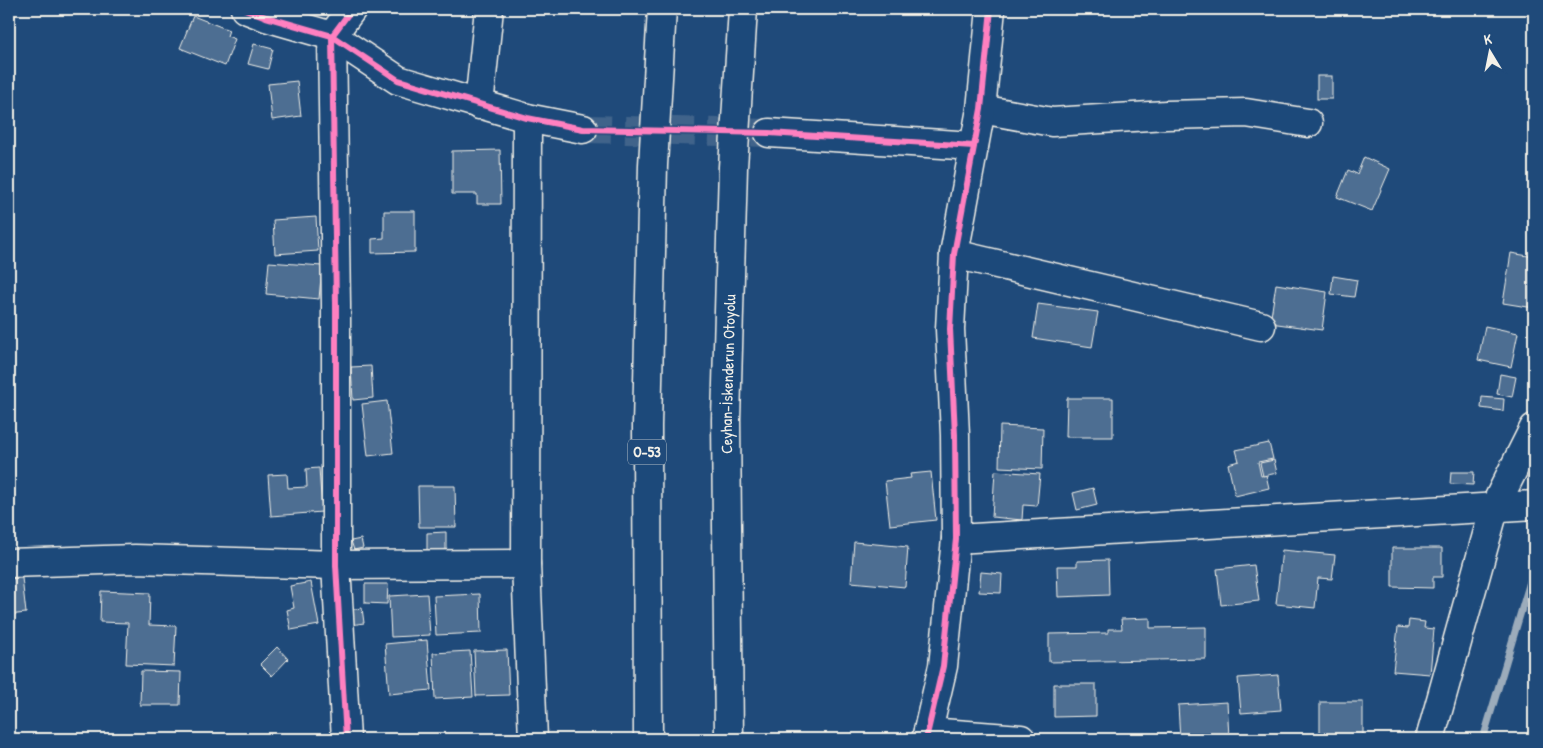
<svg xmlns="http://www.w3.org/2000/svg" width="1543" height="748" font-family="'Patrick Hand',sans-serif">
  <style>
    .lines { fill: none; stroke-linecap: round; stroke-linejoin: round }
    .stream { stroke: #9cacbb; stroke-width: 7 }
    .building { fill: #4d6e92; stroke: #f4f1e8 }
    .minor-tunnel { stroke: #3f638a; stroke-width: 28; stroke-dasharray: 28 14; stroke-linecap: butt }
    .minor-casing { stroke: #f4f1e8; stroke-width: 31 }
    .highway-casing { stroke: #f4f1e8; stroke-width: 31 }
    .minor { stroke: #1f4a7a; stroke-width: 28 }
    .highway { stroke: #1f4a7a; stroke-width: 28 }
    .cycleway-casing { stroke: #1f4a7a; stroke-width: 9 }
    .cycleway { stroke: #ff80c0; stroke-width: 6 }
    .labels { text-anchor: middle; stroke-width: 5; stroke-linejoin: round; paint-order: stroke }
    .shield { fill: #1f4a7a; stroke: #b4bfc7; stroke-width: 1 }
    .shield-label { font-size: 15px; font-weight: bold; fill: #f4f1e8 }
    .street-label { font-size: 16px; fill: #f4f1e8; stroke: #1f4a7a }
  </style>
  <rect width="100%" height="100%" fill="#1f4a7a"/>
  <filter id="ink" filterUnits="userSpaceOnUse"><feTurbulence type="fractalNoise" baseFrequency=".02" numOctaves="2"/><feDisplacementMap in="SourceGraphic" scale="10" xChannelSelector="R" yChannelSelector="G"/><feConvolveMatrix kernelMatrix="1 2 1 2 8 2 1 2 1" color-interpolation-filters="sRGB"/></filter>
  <g filter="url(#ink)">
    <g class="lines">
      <path class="stream" d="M1483,739L1534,568"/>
    </g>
    <g class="building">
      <path d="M193,16L229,30L227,36L235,39L225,66L180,48Z"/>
      <path d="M254,44L273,49L268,69L248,64Z"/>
      <rect x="1317" y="76" width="15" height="23"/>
      <path d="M297,81L301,116L272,120L268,84Z"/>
      <path d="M500,150L501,204H477V194H452V151Z"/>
      <path d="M1364,157L1390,169L1372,211L1337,197L1348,170L1357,174Z"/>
      <path d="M384,211H415V252L372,253V239L384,238Z"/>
      <path d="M316,217L318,251L275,254L273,220Z"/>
      <path d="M1511,253L1534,257V308L1503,303Z"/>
      <path d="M269,262L322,266L319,299L266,294Z"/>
      <path d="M1333,276L1357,280L1354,297L1331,294Z"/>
      <path d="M1276,284L1327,292L1322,330L1270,323Z"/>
      <path d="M1038,304L1098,312L1092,347L1033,338Z"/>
      <path d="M1485,326L1518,333L1511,367L1478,360Z"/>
      <path d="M371,366L373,398L353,400L351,367Z"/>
      <path d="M1500,374L1516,377L1512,397L1497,394Z"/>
      <path d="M1482,397L1504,399L1503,411L1481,408Z"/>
      <path d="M1067,398H1113V437H1066Z"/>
      <path d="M387,401L393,453L368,456L362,404Z"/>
      <path d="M1000,426L1043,428L1042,469L999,467Z"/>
      <path d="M1269,443L1273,459L1258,462L1261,476L1266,475L1269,488L1235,496L1228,464L1239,461L1236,450Z"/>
      <path d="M1274,460L1277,473L1263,476L1260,463Z"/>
      <path d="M319,468L322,512L271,516L268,475L287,474L288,488L307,487L306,469Z"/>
      <path d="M995,471L1040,474L1037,506L1023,505L1022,520L992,517Z"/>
      <path d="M931,472L936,520L890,525L885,481L911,478L910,474Z"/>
      <path d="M1451,472H1474L1473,485L1450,484Z"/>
      <path d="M418,486H455L456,527H419Z"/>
      <path d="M1093,488L1097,505L1077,510L1073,493Z"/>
      <path d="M446,532V550L427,551V533Z"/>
      <path d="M361,539L363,548L354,550L351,541Z"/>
      <path d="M854,542L908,547L905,587L851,582Z"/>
      <path d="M1392,548H1442V577H1433V588L1392,587Z"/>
      <path d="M1282,550L1335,555L1332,579L1318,578L1315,608L1276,604Z"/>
      <path d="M1108,560L1109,595L1058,597L1057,566H1077V561Z"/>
      <path d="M1254,565L1259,601L1221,605L1217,569Z"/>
      <path d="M981,572L1002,574L1001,593L979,592Z"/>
      <path d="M22,578L26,613L9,615V579Z"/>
      <path d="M311,582L319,625L291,630L287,610L294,608L290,586Z"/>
      <path d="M365,584H388L387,604L365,603Z"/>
      <path d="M101,591L150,593L149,625L176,626L174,666L126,664L128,623L100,622Z"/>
      <path d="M427,594L430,635L391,637L389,596Z"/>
      <path d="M480,594L481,633L436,635L434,596Z"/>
      <path d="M362,608L364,623L351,625L348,610Z"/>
      <path d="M1150,618V628L1206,627V659L1049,662V634L1108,633V629H1122L1121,619Z"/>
      <path d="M1409,620L1425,622L1424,628L1434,629L1430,674L1393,671L1398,627L1408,628Z"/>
      <path d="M427,640L431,690L389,694L385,644Z"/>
      <path d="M277,647L288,659L272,676L260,664Z"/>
      <path d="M507,650L509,695L476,696L474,651Z"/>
      <path d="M470,651L473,697L435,699L433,653Z"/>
      <path d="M141,671L181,672L180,705H140Z"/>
      <path d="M1278,675L1281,710L1241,713L1238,678Z"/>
      <path d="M1054,684H1096V716L1054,717Z"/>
      <path d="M1227,702L1229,737L1180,739L1178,705Z"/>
      <rect x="1320" y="702" width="43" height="37"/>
    </g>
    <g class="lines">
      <path class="minor-tunnel" d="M583,129L769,133"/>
      <defs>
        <g id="minor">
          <path d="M245,9L266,17L332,36L398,80L527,118L583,129"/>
          <path d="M479,105L489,9"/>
          <path d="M981,109L1052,122L1166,115L1246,113L1308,123"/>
          <path d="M527,118L526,564L533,739"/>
          <path d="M769,133L974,146"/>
          <path d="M954,254L1261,326"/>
          <path d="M956,539L1534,505"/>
          <path d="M9,563L135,559L336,565L526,564"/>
          <path d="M928,732L1021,739"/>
          <path d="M346,739L336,565V304L332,36L352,9"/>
          <path d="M926,739L943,666L956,539L955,435L950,329L954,254L981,109L991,9"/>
          <path d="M1430,739L1495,506L1534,428"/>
        </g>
        <g id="highway">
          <path d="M648,739L647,426L653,165L662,9"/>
          <path id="s1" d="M729,739L726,420L733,167L743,9"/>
        </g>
      </defs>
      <use href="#minor" class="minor-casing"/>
      <use href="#highway" class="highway-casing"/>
      <use href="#minor" class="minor"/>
      <use href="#highway" class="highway"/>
      <defs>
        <g id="cycleway">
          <path d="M245,9L266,17L332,36L398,80L527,118L583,129L769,133L974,146"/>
          <path d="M346,739L336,565V304L332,36L352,9"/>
          <path d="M926,739L943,666L956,539L955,435L950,329L954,254L981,109L991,9"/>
        </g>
      </defs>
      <use href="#cycleway" class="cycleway-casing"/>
      <use href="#cycleway" class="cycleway"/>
    </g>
  </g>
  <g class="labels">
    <rect class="shield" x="628" y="439.5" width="38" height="25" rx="4"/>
    <g class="shield-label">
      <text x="647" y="457">O-53</text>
    </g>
    <g class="street-label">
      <text dy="6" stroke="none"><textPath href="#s1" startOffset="365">Ceyhan-İskenderun Otoyolu</textPath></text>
    </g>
  </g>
  <rect width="1543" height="748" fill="none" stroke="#1f4a7a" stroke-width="30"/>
  <rect x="15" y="15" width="1513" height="718" fill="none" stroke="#f4f1e8" stroke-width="2" filter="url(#ink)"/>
  <g transform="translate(1490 52) rotate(350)" stroke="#1f4a7a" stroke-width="4" paint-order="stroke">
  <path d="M0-4L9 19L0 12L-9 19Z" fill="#f4f1e8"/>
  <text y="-8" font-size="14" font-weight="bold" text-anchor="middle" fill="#f4f1e8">K</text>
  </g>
</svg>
